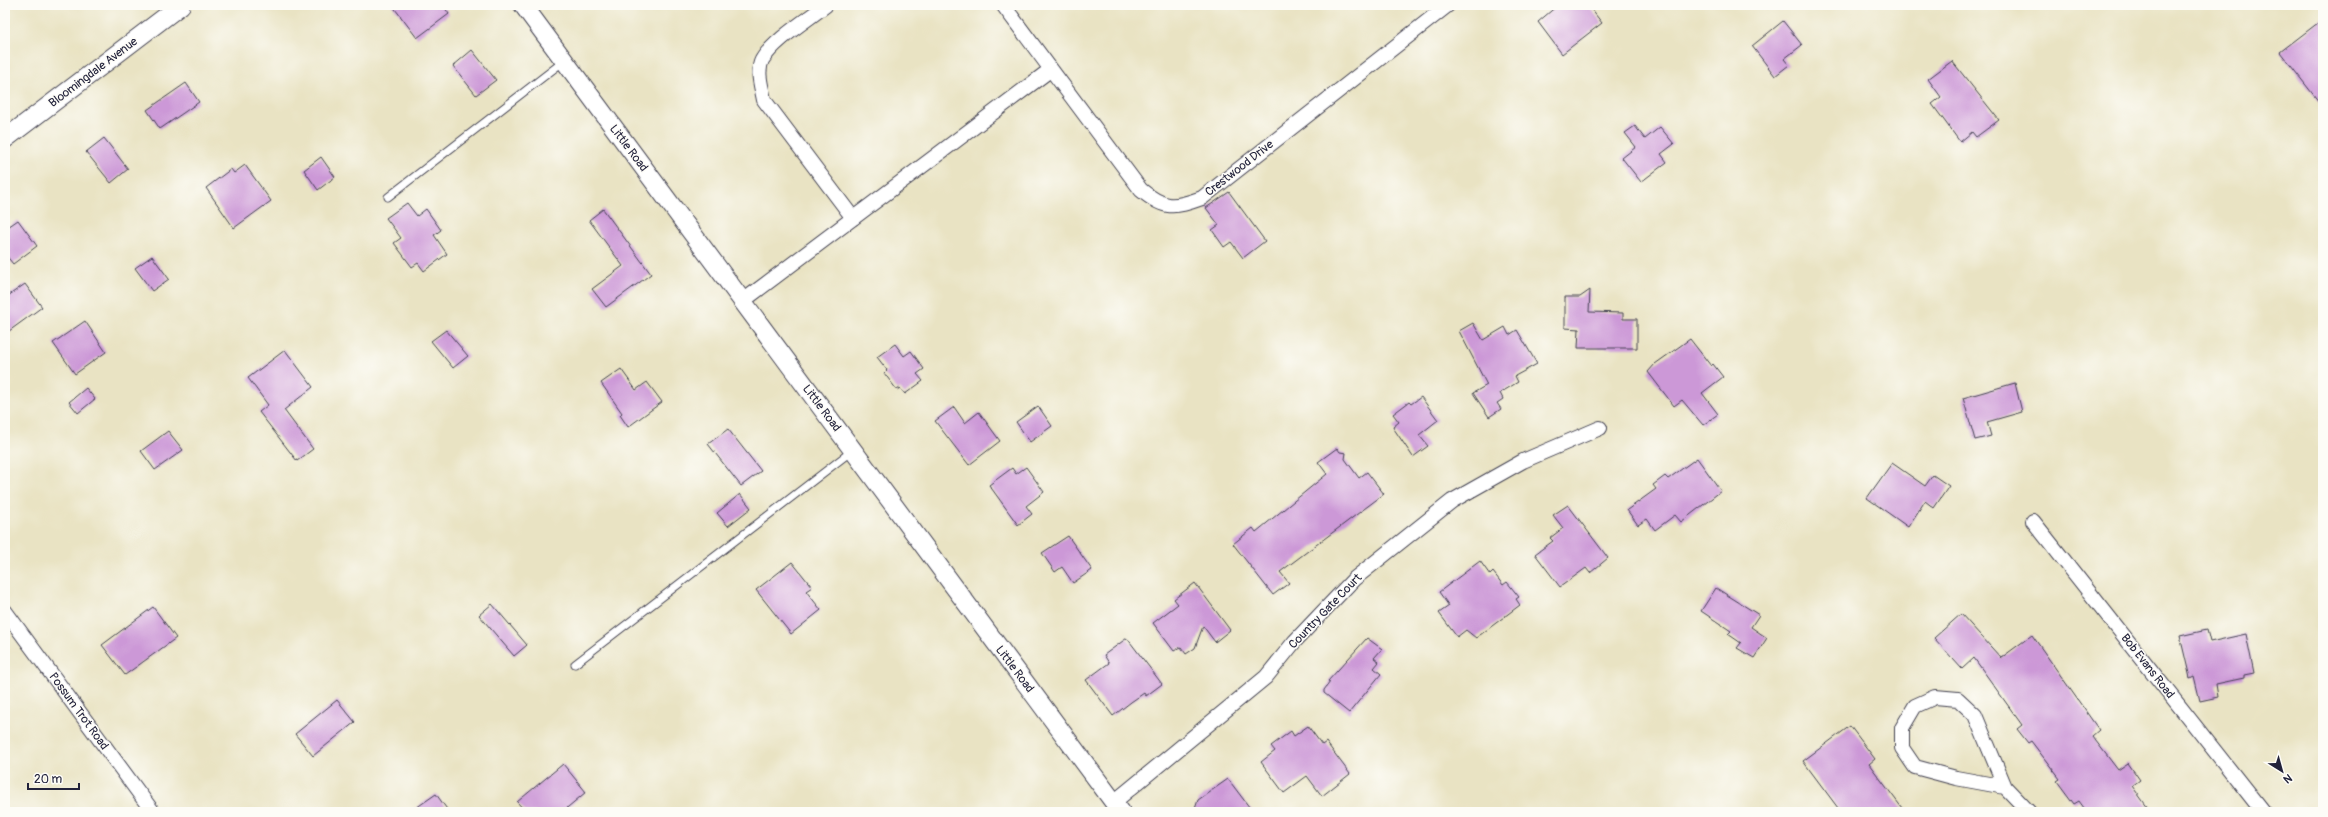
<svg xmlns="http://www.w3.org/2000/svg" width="2328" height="817" font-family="Pangolin,sans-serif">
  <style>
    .building { fill: #cc98d7 }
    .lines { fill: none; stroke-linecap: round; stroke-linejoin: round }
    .service-casing { stroke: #403f4f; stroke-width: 9 }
    .minor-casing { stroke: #403f4f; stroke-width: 16 }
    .tertiary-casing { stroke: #403f4f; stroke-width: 20 }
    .service { stroke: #fff; stroke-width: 7 }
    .minor { stroke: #fff; stroke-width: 14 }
    .tertiary { stroke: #fff; stroke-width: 18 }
    .labels { text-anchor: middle; stroke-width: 3; stroke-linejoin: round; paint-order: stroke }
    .street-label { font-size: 12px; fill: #22223b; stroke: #fdfcf7 }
  </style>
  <rect width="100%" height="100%" fill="#fdfcf7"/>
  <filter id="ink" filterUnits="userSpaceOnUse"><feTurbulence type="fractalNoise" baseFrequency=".025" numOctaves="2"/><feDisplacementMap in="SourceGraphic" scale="8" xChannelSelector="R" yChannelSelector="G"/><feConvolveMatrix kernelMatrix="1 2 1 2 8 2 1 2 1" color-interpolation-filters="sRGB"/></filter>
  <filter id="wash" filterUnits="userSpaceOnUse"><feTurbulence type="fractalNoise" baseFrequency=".012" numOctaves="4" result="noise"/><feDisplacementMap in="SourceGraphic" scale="16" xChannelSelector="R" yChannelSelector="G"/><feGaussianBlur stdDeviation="0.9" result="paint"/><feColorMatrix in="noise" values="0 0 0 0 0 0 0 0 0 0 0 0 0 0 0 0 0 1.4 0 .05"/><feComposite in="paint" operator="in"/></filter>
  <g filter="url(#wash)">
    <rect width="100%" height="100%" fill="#e9e3c3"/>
    <g id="blocks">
      <g class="building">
        <path d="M392,5H443L449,14L417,38Z"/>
        <path d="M1558,5H1588L1602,23L1562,54L1538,22Z"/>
        <path d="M2323,19V107L2280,52Z"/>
        <path d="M1783,21L1802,45L1784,59L1789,65L1775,76L1752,46Z"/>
        <path d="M472,50L496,80L476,95L453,66Z"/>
        <path d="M1952,61L1999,120L1976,137L1972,132L1960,142L1932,104L1941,97L1928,79Z"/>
        <path d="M186,83L199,102L160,129L147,110Z"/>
        <path d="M1635,126L1645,139L1660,127L1674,144L1661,154L1667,162L1641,182L1622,158L1636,147L1625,133Z"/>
        <path d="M104,138L128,169L111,183L86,152Z"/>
        <path d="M321,157L335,177L318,190L304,170Z"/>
        <path d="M245,165L271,201L234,228L206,188L231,169L234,173Z"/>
        <path d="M1229,192L1265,241L1243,258L1231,242L1224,247L1212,230L1219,225L1206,208Z"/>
        <path d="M407,203L417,216L426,209L441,230L434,235L447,254L424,271L418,263L412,267L394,243L401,238L386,218Z"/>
        <path d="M603,209L651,274L606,307L592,289L623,266L589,220Z"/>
        <path d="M18,220L37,246L13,264L5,254V229Z"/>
        <path d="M152,256L169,279L152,291L135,268Z"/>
        <path d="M25,284L42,307L5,334V298Z"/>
        <path d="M1590,290L1589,312L1623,313V319H1637V348H1578L1579,329L1565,328V297H1580Z"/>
        <path d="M85,321L106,352L75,374L53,343Z"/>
        <path d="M1473,323L1483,340L1505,327L1509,335L1517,330L1537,364L1515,376L1518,382L1500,393L1503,399L1497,403L1501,409L1489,417L1473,393L1487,385L1459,331Z"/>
        <path d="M446,330L468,356L453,368L431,341Z"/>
        <path d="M1690,339L1711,366L1713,364L1723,377L1702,393L1718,414L1703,425L1682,400L1674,406L1648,372L1655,364Z"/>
        <path d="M895,344L904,356L911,351L924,369L917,374L923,381L905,394L900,388L897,390L884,373L887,370L877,357Z"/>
        <path d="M285,350L313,387L284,410L313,449L297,461L259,412L268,405L248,378Z"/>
        <path d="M621,369L636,390L647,382L662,402L628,427L620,415L622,413L601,383Z"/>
        <path d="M2015,383L2022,412L1987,422L1991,436L1975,440L1963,398Z"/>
        <path d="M86,388L95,399L78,413L69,402Z"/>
        <path d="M1421,397L1438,420L1419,435L1428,446L1413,457L1394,429L1393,427L1399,422L1393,414L1409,402L1411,404Z"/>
        <path d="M1038,406L1052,426L1030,442L1016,422Z"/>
        <path d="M954,407L965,423L979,412L1000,441L969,465L935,421Z"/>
        <path d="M728,429L761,471L741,486L708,444Z"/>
        <path d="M168,431L183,450L155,470L141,451Z"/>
        <path d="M1337,448L1340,452L1346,453L1345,459L1359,478L1367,472L1384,494L1280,572L1289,583L1273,595L1233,544L1253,528L1256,532L1327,474L1318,462Z"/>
        <path d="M1697,458L1721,491L1681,522L1675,515L1655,530L1647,519L1638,525L1627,510L1656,489L1653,485L1665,476L1668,479Z"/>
        <path d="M1892,463L1925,486L1933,475L1949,486L1934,508L1925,501L1908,527L1867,498Z"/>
        <path d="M1026,467L1044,492L1026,506L1032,514L1018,525L989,485L1012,468L1016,474Z"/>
        <path d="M740,494L751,508L728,526L717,513Z"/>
        <path d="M1568,505L1608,558L1590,573L1586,568L1560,587L1535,554L1553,541L1550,538L1563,528L1553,515Z"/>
        <path d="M1068,536L1092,570L1073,583L1062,567L1055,572L1042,553Z"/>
        <path d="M1480,561L1490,575L1493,572L1503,585L1507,582L1519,597L1516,599L1520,605L1476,638L1466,630L1457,637L1439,613L1449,606L1439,592Z"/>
        <path d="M792,562L812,587L806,591L821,610L791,634L756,590Z"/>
        <path d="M1195,583L1230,630L1215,642L1203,626L1195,648L1186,654L1181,647L1174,651L1153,623L1178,604L1174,599Z"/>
        <path d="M1716,588L1759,615L1751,627L1767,638L1754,658L1737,648L1741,643L1728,634L1731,631L1701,611Z"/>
        <path d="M492,604L527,645L514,656L479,615Z"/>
        <path d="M153,607L176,638L125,675L102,645Z"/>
        <path d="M1961,614L2001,658L2032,635L2099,730L2092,736L2118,770L2128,763L2140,780L2132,786L2151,812H2087L2079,801L2074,804L2057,781L2060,779L2031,741L2028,743L2017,729L2022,725L1974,658L1962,669L1934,638Z"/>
        <path d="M2207,630L2210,642L2246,634L2254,673L2244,675V678L2216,684L2218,697L2200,701L2194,676L2190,678L2180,636Z"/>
        <path d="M1127,638L1162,684L1146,696L1144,693L1131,702L1113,716L1086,680L1109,663L1104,655Z"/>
        <path d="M1367,638L1382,649L1374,658L1379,662L1374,668L1381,674L1349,713L1324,693V690L1330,682L1328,681Z"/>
        <path d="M337,700L355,722L313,756L295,734Z"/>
        <path d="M1308,726L1322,745L1326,742L1350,774L1322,796L1307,776L1284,793L1261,762L1275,751L1271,746L1291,731L1294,736Z"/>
        <path d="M1850,726L1875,759L1869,764L1905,812H1841L1803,761Z"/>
        <path d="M563,764L586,792L562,812H526L517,802Z"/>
        <path d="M1228,779L1253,812H1194L1198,800Z"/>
        <path d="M436,794L449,812H410Z"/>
      </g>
    </g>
  </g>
  <g filter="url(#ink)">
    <use href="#blocks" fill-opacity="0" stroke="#403f4f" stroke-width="1"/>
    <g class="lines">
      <defs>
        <g id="service">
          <path d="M388,197L564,61"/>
          <path d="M575,664L853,450"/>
        </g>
        <g id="minor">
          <path d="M826,5C807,20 774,40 762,60C756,72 762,88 764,100L853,218"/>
          <path d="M1003,5L1141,190C1165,210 1174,208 1202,198L1448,5"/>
          <path d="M743,301L1050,70"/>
          <path d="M2033,521L2263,812"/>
          <path d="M5,611L153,812"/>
          <path d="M2005,787L1956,778L1915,767L1902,748V728L1915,706L1935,697L1958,699L1975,715L2005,787L2029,812"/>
          <path d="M1114,802L1266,677L1295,641L1354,579L1452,501L1523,461L1600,428"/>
        </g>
        <g id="tertiary">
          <path d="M523,5L1121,812"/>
          <path d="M5,139L181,5"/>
        </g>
      </defs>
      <use href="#service" class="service-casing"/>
      <use href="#minor" class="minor-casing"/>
      <use href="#tertiary" class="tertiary-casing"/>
      <use href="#service" class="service"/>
      <use href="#minor" class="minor"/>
      <use href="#tertiary" class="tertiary"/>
    </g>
  </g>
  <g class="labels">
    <g class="street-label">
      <text transform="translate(93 72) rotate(-37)" y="4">Bloomingdale Avenue</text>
      <text transform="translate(629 148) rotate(53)" y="4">Little Road</text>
      <text transform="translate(1239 168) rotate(-38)" y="4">Crestwood Drive</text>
      <text transform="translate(822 408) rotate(53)" y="4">Little Road</text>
      <text transform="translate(1325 611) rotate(-46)" y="4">Country Gate Court</text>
      <text transform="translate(2148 666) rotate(52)" y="4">Bob Evans Road</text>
      <text transform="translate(1015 669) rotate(53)" y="4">Little Road</text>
      <text transform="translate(79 711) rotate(54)" y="4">Possum Trot Road</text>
    </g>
  </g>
  <rect width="2328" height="817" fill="none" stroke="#fdfcf7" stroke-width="20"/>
  <g transform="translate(2282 771) rotate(143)" stroke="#fdfcf7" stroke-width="3" paint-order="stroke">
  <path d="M0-3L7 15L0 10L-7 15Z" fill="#22223b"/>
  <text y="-6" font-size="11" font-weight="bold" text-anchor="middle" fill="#22223b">N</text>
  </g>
  <path d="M28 783v6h51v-6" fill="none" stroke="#22223b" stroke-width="2"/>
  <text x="34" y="783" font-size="12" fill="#22223b" stroke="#fdfcf7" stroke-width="3" paint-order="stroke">20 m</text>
</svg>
